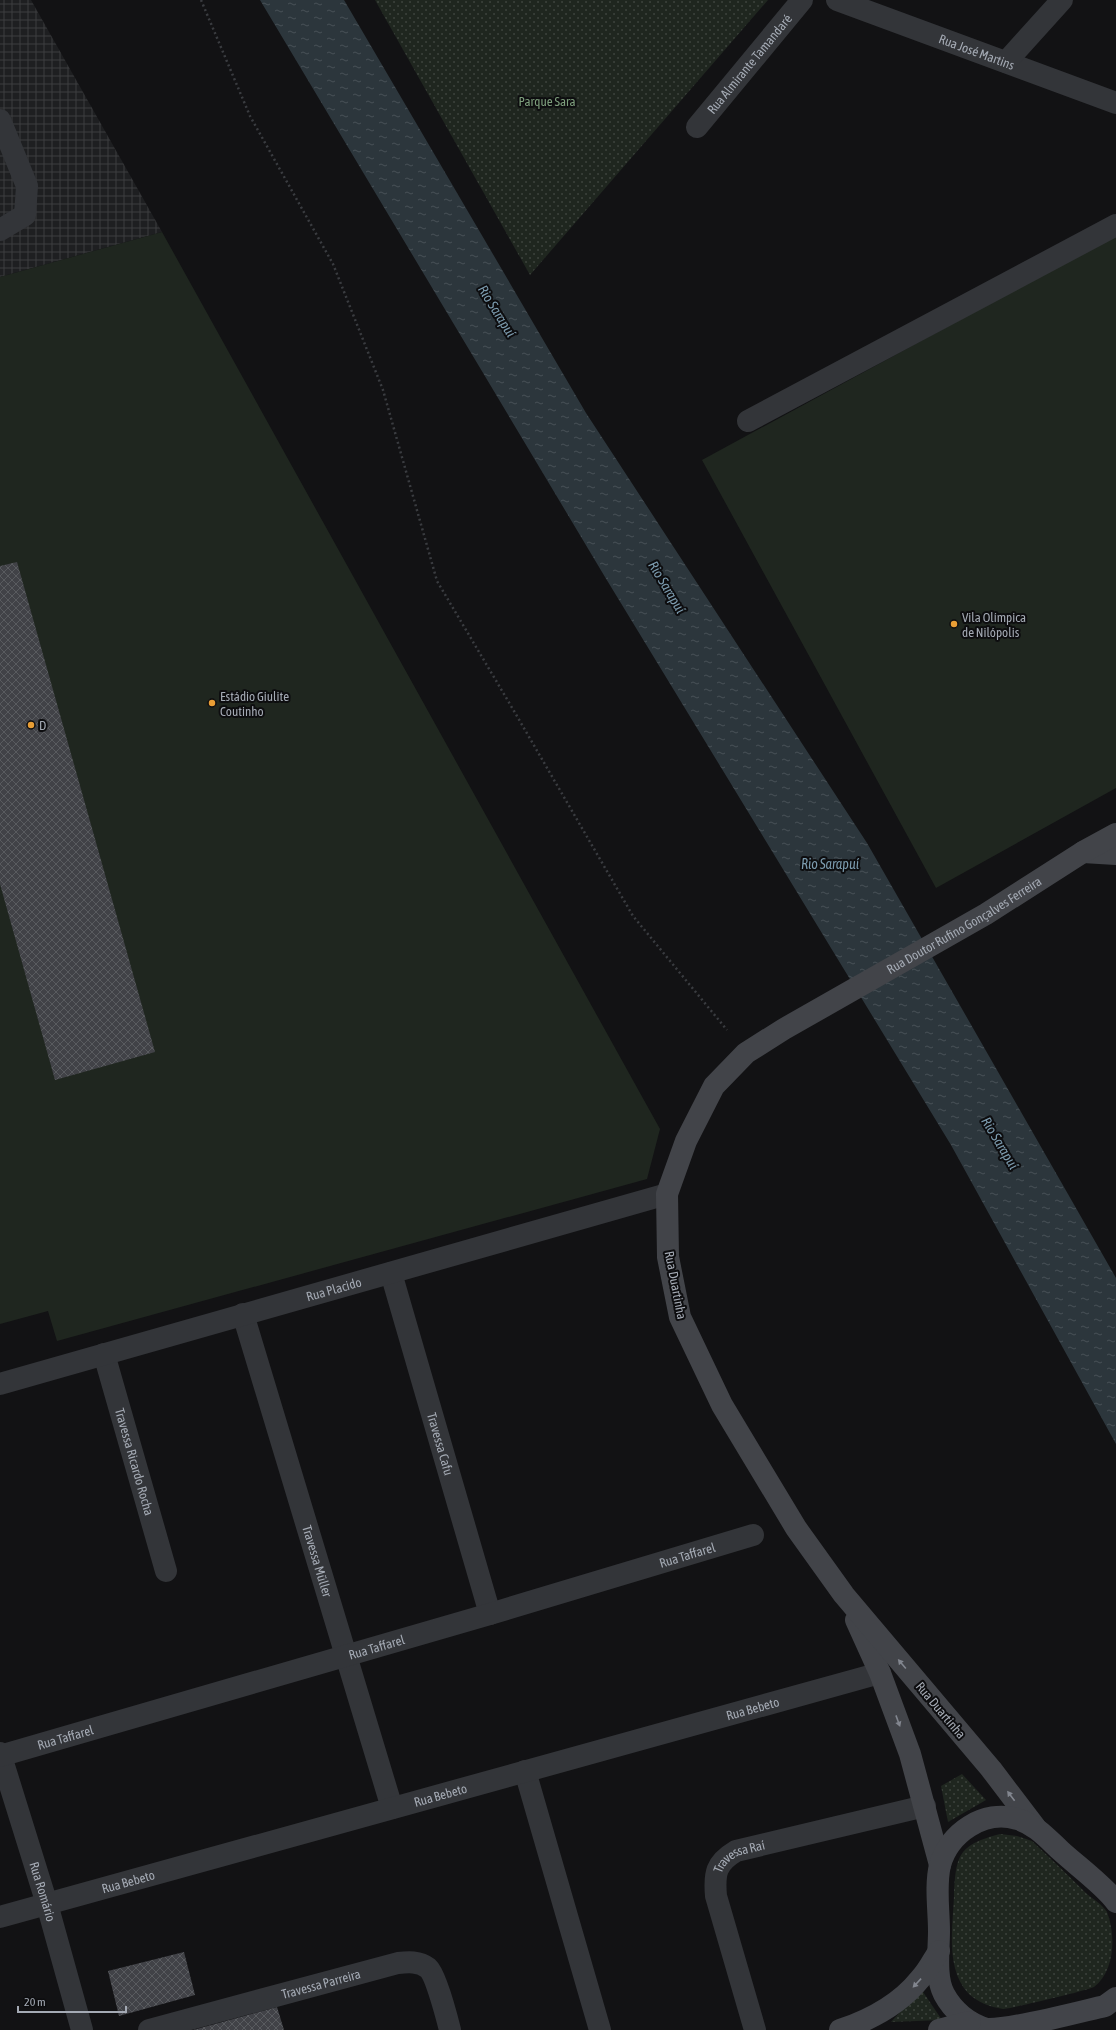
<svg xmlns="http://www.w3.org/2000/svg" width="1116" height="2030" font-family="'Asap Condensed',sans-serif">
  <style>
    .industrial { fill: url(#industrial-grid) }
    .grass { fill: url(#grass-dots) }
    .garden { fill: #1f261f }
    .water { fill: url(#water-ripples) }
    .building { fill: url(#building-cross-hatch) }
    .lines { fill: none; stroke-linecap: round; stroke-linejoin: round }
    .path { stroke: #3a3c40; stroke-width: 2.5; stroke-dasharray: 2 3; stroke-linecap: butt }
    .service { stroke: #333539; stroke-width: 22 }
    .minor { stroke: #333539; stroke-width: 22 }
    .secondary { stroke: #424449; stroke-width: 22 }
    .oneway { fill: #82868f }
    .poi-dot { fill: #e99e35; stroke: #0d0d0f; stroke-width: 1.5 }
    .labels { text-anchor: middle; stroke-width: 4; stroke-linejoin: round; paint-order: stroke }
    .street-label { font-size: 13px; fill: #a4aab4; stroke: #0d0d0f }
    .park-label { font-size: 13px; fill: #7d9e7c; stroke: #0d0d0f }
    .poi-label { font-size: 13px; fill: #a4aab4; stroke: #0d0d0f; text-anchor: start }
    .water-label { font-size: 14px; font-style: italic; fill: #7c9bae; stroke: #0d0d0f }
  </style>
  <defs>
    <pattern id="industrial-grid" width="8" height="8" patternUnits="userSpaceOnUse"><rect width="8" height="8" fill="#1e1f21"/><path d="M0 4h8M4 0v8" fill="none" stroke="#3c3d3f"/></pattern>
    <pattern id="grass-dots" width="8" height="8" patternUnits="userSpaceOnUse"><rect width="8" height="8" fill="#1f261f"/><path d="M2 2h.1M6 6h.1" fill="none" stroke="#3d433d" stroke-width="1.8" stroke-linecap="round"/></pattern>
    <pattern id="water-ripples" width="26" height="14" patternUnits="userSpaceOnUse"><rect width="26" height="14" fill="#2c363c"/><path d="M2 4q2-2 4 0t4 0M15 11q2-2 4 0t4 0" fill="none" stroke="#485056"/></pattern>
    <pattern id="building-cross-hatch" width="8" height="8" patternUnits="userSpaceOnUse"><rect width="8" height="8" fill="#414247"/><path d="M0 0l8 8M0 8l8-8" fill="none" stroke="#595b5f"/></pattern>
  </defs>
  <rect width="100%" height="100%" fill="#121214"/>
  <path class="industrial" d="M0,0H31L162,232L0,277Z"/>
  <g class="grass">
    <path d="M375,0H768L530,275Z"/>
    <path d="M962,1774L986,1800L948,1822L941,1786Z"/>
    <path d="M1000,1834L1017,1836L1032,1841C1051,1859 1069,1876 1087,1894C1093,1899 1103,1905 1107,1912C1116,1935 1115,1971 1094,1987C1089,1990 1009,2009 1003,2009C990,2007 977,2002 968,1993C945,1968 953,1926 954,1896C956,1855 958,1845 1000,1834Z"/>
    <path d="M921,1989L942,2020L891,2022Z"/>
  </g>
  <g class="garden">
    <path d="M162,232L660,1129L647,1179L57,1341L48,1311L0,1324V277Z"/>
    <path d="M1116,235V788L936,888L702,460Z"/>
  </g>
  <path class="water" d="M260,0H344L586,413L867,843L1116,1278V1444L951,1145L605,577Z"/>
  <g class="building">
    <path d="M17,562L155,1052L55,1080L0,884V566Z"/>
    <path d="M184,1952L195,1995L119,2016L108,1971Z"/>
    <path d="M277,2007L284,2030H193Z"/>
  </g>
  <g class="lines">
    <path class="path" d="M201,0L250,116L333,264L383,390L437,581L514,711L633,916L727,1030"/>
    <g class="service">
      <path d="M0,120L27,186L25,215L0,230"/>
      <path id="s1" d="M755,2030L716,1896C714,1873 716,1863 736,1851L925,1806"/>
    </g>
    <g class="minor">
      <path id="s2" d="M837,0L1116,103"/>
      <path d="M1006,62L1062,0"/>
      <path id="s3" d="M697,127L802,0"/>
      <path d="M748,421L1116,225"/>
      <path id="s4" d="M391,1273L490,1614"/>
      <path id="s5" d="M243,1314L392,1808"/>
      <path id="s6" d="M104,1354L166,1571"/>
      <path id="s7" d="M0,1384L667,1194"/>
      <path id="s8" d="M0,1753L47,1904L82,2030"/>
      <path id="s9" d="M0,1756L490,1614L753,1535"/>
      <path d="M525,1771L600,2030"/>
      <path id="s10" d="M0,1917L880,1673"/>
      <path id="s11" d="M149,2030L398,1963C408,1962 419,1961 428,1968C436,1975 447,2018 450,2030"/>
    </g>
    <g class="secondary">
      <path d="M1083,852L1116,854"/>
      <path d="M856,1620L880,1673L910,1754L940,1865"/>
      <path id="s12" d="M1035,1827L991,1769L844,1595L796,1528L722,1405L680,1317L668,1257L667,1194L686,1141L714,1086L746,1053L784,1029L986,914L1083,852L1116,834"/>
      <path d="M1116,1902C1106,1887 1075,1864 1061,1851C1048,1839 1035,1824 1017,1819C984,1809 949,1833 940,1865C935,1886 939,1910 939,1931C939,1950 935,1977 944,1994C953,2011 969,2024 987,2029C1011,2030 1079,2012 1105,2006L1116,1998"/>
      <path d="M840,2030C870,2020 900,2004 920,1979C928,1971 933,1960 939,1951"/>
      <path d="M939,2030L970,2022"/>
    </g>
  </g>
  <defs><path id="oneway-solid" d="M-6-.8H1V-3.2L6.5 0L1 3.2V.8H-6Z"/></defs>
  <g class="oneway">
    <use href="#oneway-solid" transform="translate(902 1664) rotate(-130)"/>
    <use href="#oneway-solid" transform="translate(898 1721) rotate(70)"/>
    <use href="#oneway-solid" transform="translate(1011 1796) rotate(-127)"/>
    <use href="#oneway-solid" transform="translate(917 1983) rotate(133)"/>
  </g>
  <g class="poi-dot">
    <circle cx="954" cy="624" r="4"/>
    <circle cx="212" cy="703" r="4"/>
    <circle cx="31" cy="725" r="4"/>
  </g>
  <g class="labels">
    <g class="street-label">
      <text dy="5" stroke="none"><textPath href="#s2" startOffset="149">Rua José Martins</textPath></text>
      <text dy="5" stroke="none"><textPath href="#s3" startOffset="82">Rua Almirante Tamandaré</textPath></text>
      <text dy="5" stroke="none"><textPath href="#s12" startOffset="1165">Rua Doutor Rufino Gonçalves Ferreira</textPath></text>
      <text transform="translate(676 1285) rotate(79)" y="5">Rua Duartinha</text>
      <text dy="5" stroke="none"><textPath href="#s7" startOffset="347">Rua Placido</textPath></text>
      <text dy="5" stroke="none"><textPath href="#s4" startOffset="178">Travessa Cafu</textPath></text>
      <text dy="5" stroke="none"><textPath href="#s6" startOffset="112">Travessa Ricardo Rocha</textPath></text>
      <text dy="5" stroke="none"><textPath href="#s9" startOffset="716">Rua Taffarel</textPath></text>
      <text dy="5" stroke="none"><textPath href="#s5" startOffset="258">Travessa Müller</textPath></text>
      <text dy="5" stroke="none"><textPath href="#s9" startOffset="392">Rua Taffarel</textPath></text>
      <text dy="5" stroke="none"><textPath href="#s10" startOffset="781">Rua Bebeto</textPath></text>
      <text transform="translate(941 1710) rotate(50)" y="5">Rua Duartinha</text>
      <text dy="5" stroke="none"><textPath href="#s9" startOffset="68">Rua Taffarel</textPath></text>
      <text dy="5" stroke="none"><textPath href="#s10" startOffset="457">Rua Bebeto</textPath></text>
      <text dy="5" stroke="none"><textPath href="#s1" startOffset="193">Travessa Raí</textPath></text>
      <text dy="5" stroke="none"><textPath href="#s10" startOffset="133">Rua Bebeto</textPath></text>
      <text dy="5" stroke="none"><textPath href="#s8" startOffset="145">Rua Romário</textPath></text>
      <text dy="5" stroke="none"><textPath href="#s11" startOffset="178">Travessa Parreira</textPath></text>
    </g>
    <g class="park-label">
      <text x="547" y="106">Parque Sara</text>
    </g>
    <g class="poi-label">
      <text x="962" y="622">Vila Olímpica<tspan x="962" dy="15">de Nilópolis</tspan></text>
      <text x="220" y="701">Estádio Giulite<tspan x="220" dy="15">Coutinho</tspan></text>
      <text x="39" y="730">D</text>
    </g>
    <g class="water-label">
      <text transform="translate(497 311) rotate(58)" y="5">Rio Sarapuí</text>
      <text transform="translate(667 587) rotate(59)" y="5">Rio Sarapuí</text>
      <text x="830" y="869">Rio Sarapuí</text>
      <text transform="translate(1000 1143) rotate(59)" y="5">Rio Sarapuí</text>
    </g>
  </g>
  <path d="M18 2006v6h108v-6" fill="none" stroke="#a4aab4" stroke-width="2"/>
  <text x="24" y="2006" font-size="12" fill="#a4aab4" stroke="#0d0d0f" stroke-width="3" paint-order="stroke">20 m</text>
</svg>
